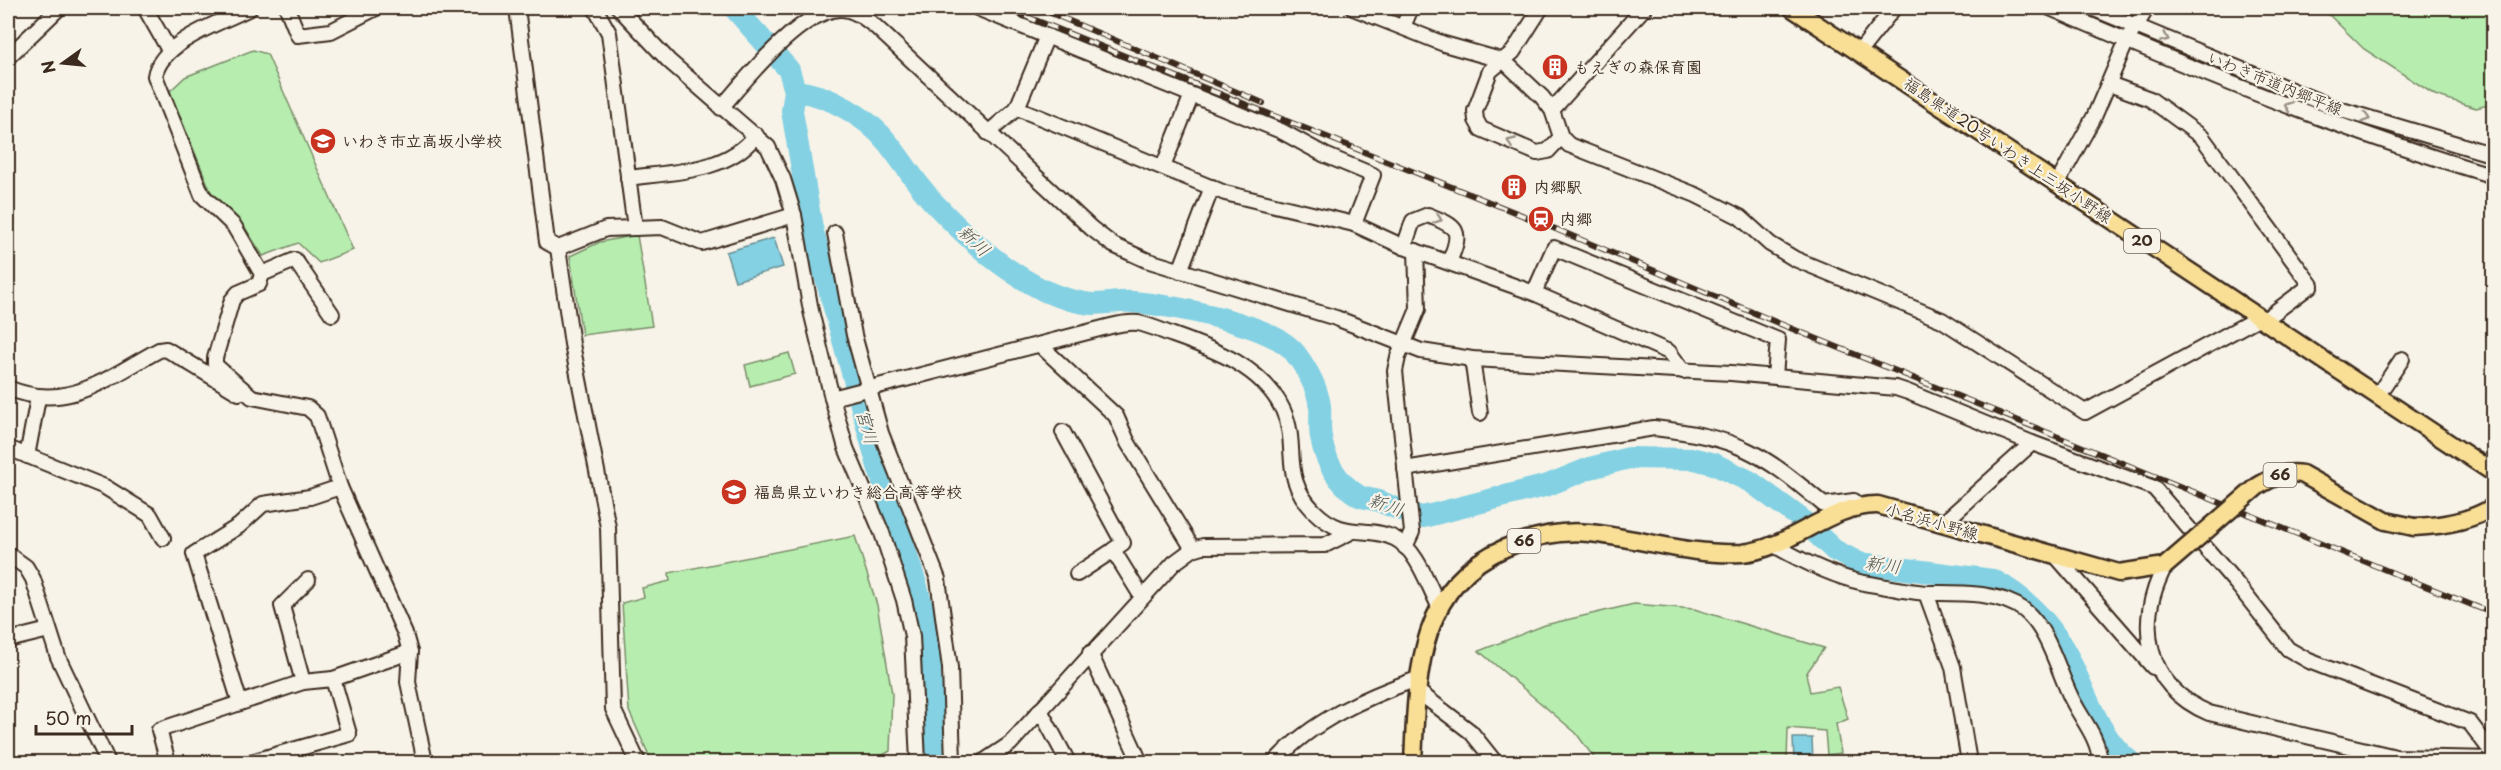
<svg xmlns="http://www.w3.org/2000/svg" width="2501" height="770" font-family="'Playpen Sans','Klee One',sans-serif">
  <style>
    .green { fill: #b7eeb0; stroke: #798c67; stroke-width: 1.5 }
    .water { fill: #84d1e3; stroke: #678e94; stroke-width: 1.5 }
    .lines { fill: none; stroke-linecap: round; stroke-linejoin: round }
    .river { stroke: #84d1e3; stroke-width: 22 }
    .minor-casing { stroke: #3b2a1e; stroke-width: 18 }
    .major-casing { stroke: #3b2a1e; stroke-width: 21 }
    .minor { stroke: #f7f3e8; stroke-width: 14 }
    .major { stroke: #f9df96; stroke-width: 16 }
    .rail-casing { stroke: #3b2a1e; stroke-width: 6 }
    .rail { stroke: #f7f3e8; stroke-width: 4; stroke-dasharray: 11; stroke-linecap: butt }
    .major-bridge-casing { stroke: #3b2a1e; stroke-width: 21; stroke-linecap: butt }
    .major-bridge { stroke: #f9df96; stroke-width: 16 }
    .oneway { stroke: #998e83 }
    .labels { text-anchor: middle; stroke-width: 4.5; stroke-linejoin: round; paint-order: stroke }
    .shield { fill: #f7f3e8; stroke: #73665b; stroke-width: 1.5 }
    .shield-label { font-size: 15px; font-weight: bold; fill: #3b2a1e }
    .poi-label { font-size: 16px; font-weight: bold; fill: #3b2a1e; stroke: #f7f3e8; text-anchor: start }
    .street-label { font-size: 16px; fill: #3b2a1e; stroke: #f7f3e8 }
    .water-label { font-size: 18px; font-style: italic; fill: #4d544f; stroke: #f7f3e8 }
  </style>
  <rect width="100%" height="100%" fill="#f7f3e8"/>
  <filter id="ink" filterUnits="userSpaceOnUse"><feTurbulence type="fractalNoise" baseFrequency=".0167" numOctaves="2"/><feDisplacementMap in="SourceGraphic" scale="12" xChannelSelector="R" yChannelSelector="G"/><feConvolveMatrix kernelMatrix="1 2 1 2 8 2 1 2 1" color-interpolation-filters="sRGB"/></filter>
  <g filter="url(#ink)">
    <g class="green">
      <path d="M2322,8H2493V104L2476,108L2435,95L2364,49Z"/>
      <path d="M253,50L267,54L353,250L319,263L298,243L263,256L244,226L211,192L170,91L185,77Z"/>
      <path d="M637,235L652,326L582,335L570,256L600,242Z"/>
      <path d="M789,353L795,374L750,386L745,365Z"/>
      <path d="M855,536L877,605L892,694L890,751L871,762H652L629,711L622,603L644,597L642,588L670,581L669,573Z"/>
      <path d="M1634,604L1694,609L1824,648L1806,674L1810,692L1838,687L1848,719L1836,724L1841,753L1827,755L1825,731L1788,728L1787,762H1597L1576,733L1479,651L1545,625Z"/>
    </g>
    <g class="water">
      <path d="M774,238L783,267L735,281L726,252Z"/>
      <path d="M1793,738H1812L1813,762H1794Z"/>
    </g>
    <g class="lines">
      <g class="river">
        <path d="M734,8L789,70L795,91L792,111L812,228L878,466L917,587L928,630L935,762"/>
        <path d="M795,91C828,94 867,117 888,143C904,163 917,185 935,204C967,238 1002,270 1045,291C1058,297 1078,303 1093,304C1106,304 1120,301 1133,302C1170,305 1273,324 1295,353C1307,369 1317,386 1320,406C1321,416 1319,427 1321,437C1325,462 1338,483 1359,496C1366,499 1374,499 1381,502C1396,508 1408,514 1423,517L1548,485L1590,468L1629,458L1695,459L1714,464L1751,482L1800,518L1834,550L1859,563L1993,580C2024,597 2049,621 2066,653C2086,690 2097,737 2131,762"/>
      </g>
      <defs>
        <g id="minor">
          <path d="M145,8L169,50"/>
          <path d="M250,8C222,22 160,42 155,76L202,195L234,226L262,274L259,284L238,293L232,300L215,358V365L252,397L308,408L317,416L340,487L405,634L410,652L408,682L425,762"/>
          <path d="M287,8L298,35L331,31L376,8"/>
          <path d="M517,8L547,242L558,248"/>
          <path d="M595,8L609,33L635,228"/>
          <path d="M619,8L669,61L768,147L783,179L794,215L811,311L832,398L846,448L882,533L904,600L912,636L918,762"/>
          <path d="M977,8L1281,131L1325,155L1373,175L1354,224"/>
          <path d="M1353,8L1444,44L1504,61L1542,97L1552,110L1561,137L1569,145L1696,195L1740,217L1770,244L1795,259L1942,320L2085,412L2258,318"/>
          <path d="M1541,8L1513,52L1490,71L1475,111L1476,120L1481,129L1537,153L1548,151L1561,137"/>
          <path d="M2050,8C2195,70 2341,131 2494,176"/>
          <path d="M2092,8L2335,108L2494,155"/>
          <path d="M1403,27L1411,8"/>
          <path d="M1859,52L1894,8"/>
          <path d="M8,57L59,8"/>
          <path d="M2109,84L2150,99L2202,137L2311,285L2263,321"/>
          <path d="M721,108C747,78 799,12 839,9C853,8 866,19 876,27L1091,228L1113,245L1146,260L1336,318L1421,351L1472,359L1731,373L1896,388L1908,392L2032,443L2154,488L2236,583L2288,649L2309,661L2470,723L2494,755"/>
          <path d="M1017,108L1225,193L1354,224L1404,247L1534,293L1669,352L1683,371"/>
          <path d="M1552,110L1644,8"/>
          <path d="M988,133L1017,108L1047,36"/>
          <path d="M1163,167L1191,97"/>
          <path d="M628,178C671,172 727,173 756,135"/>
          <path d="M2057,184L2094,117L2127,40L2147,8"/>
          <path d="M835,233L854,335L881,433L938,579L950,668L953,762"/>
          <path d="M1404,247L1413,221L1428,215C1458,227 1463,230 1449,262"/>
          <path d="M1180,271L1212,187"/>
          <path d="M262,274L295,260L332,314"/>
          <path d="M1534,293L1554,248L1778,340L1775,376"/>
          <path d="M1041,346L1116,416L1128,443L1193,549"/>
          <path d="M1472,359L1480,413"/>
          <path d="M8,388C67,413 107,378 159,350L166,349L239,393"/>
          <path d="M2377,396L2402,359"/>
          <path d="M832,398L1111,326C1119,324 1129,322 1138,323C1149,325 1162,331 1173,335C1213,349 1263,367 1283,410C1300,447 1279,475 1314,511C1344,541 1365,525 1394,538C1417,549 1428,585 1439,606"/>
          <path d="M1063,432L1123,543L1113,550L1142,597"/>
          <path d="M8,448L105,487L150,515L163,538"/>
          <path d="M27,456L38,398"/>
          <path d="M1405,469L1654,428C1739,438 1760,451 1824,505L1854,501"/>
          <path d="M1942,524L2032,443"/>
          <path d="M1772,544C1800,560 1832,576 1864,583C1884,586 1907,592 1927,593C1958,593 1998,591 2024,610C2047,628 2057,667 2069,693C2079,717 2099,736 2100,762"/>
          <path d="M1405,547L1412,532L1395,371L1398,357L1418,309L1416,251"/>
          <path d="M8,554L26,567L33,579L58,657L108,762"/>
          <path d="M2056,556L2153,667"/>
          <path d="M2165,566C2135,623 2145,686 2209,713L2396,757L2494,759"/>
          <path d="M1077,574L1115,549"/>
          <path d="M1926,593L1953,667L1969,762"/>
          <path d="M8,640L49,630"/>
          <path d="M1090,653L1140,762"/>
          <path d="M303,682L282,606L308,580"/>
          <path d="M1416,690L1471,732L1495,762"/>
          <path d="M240,703L194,554L239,526L263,504L310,497L340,487"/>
          <path d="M1040,710L1068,762"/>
          <path d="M168,762L159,730L303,682L333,679L410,652"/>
          <path d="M251,762L349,734L333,679"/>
          <path d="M638,762L613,709L608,527L572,344L558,248L606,229L662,227L702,243L794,215"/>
          <path d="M983,762L1010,744L1174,563L1193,549L1203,546L1325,545L1353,531"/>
          <path d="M1275,762C1311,721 1366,697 1417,679"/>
        </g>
        <g id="major">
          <path d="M1792,8L2494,473"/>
          <path d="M2414,527C2440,526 2471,522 2494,506"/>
          <path d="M1413,762C1417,680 1416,586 1505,548C1531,537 1561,530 1589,533C1640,538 1690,556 1742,553C1790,549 1829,504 1878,505L2119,573L2165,566"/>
        </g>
      </defs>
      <use href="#minor" class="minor-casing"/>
      <use href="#major" class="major-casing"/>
      <use href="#minor" class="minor"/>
      <use href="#major" class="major"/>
      <defs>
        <g id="rail">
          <path d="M1005,8L1539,222L1778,323L2494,614"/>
          <path d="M1039,8L1263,103"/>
        </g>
      </defs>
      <use href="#rail" class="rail-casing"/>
      <use href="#rail" class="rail"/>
      <defs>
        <path id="major-bridge" d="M2165,566L2258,486C2273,477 2285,471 2302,474L2386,521L2414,527"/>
      </defs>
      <use href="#major-bridge" class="major-bridge-casing"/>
      <use href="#major-bridge" class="major-bridge"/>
    </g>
    <defs><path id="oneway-chevron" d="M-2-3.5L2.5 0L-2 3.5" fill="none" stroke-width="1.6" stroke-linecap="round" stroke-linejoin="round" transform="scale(1.5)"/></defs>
    <g class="oneway">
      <use href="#oneway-chevron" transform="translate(2165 38) rotate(23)"/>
      <use href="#oneway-chevron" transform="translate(2288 106) rotate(-159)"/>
      <use href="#oneway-chevron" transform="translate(2366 118) rotate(17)"/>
      <use href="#oneway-chevron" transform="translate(1511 142) rotate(-157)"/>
      <use href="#oneway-chevron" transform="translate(1438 219) rotate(21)"/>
    </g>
  </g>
  <defs>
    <symbol id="building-disc" viewBox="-11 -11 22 22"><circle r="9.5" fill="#c8321e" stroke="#f7f3e8"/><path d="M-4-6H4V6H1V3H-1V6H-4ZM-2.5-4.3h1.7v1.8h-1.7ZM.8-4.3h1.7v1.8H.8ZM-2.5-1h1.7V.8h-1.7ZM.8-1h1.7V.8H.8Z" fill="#fff"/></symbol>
    <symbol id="school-disc" viewBox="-11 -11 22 22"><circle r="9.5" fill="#c8321e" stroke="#f7f3e8"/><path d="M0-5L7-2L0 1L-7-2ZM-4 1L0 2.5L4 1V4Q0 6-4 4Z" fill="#fff"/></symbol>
    <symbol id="station-disc" viewBox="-11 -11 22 22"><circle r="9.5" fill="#c8321e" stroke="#f7f3e8"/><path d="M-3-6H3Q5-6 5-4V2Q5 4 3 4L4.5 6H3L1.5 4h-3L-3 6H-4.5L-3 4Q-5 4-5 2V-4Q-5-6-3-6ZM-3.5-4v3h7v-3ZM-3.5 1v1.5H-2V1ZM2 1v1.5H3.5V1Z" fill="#fff"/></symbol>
  </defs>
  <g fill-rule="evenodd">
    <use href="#building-disc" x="1540" y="52" width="30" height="30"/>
    <use href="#school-disc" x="308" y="126" width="30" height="30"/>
    <use href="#building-disc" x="1499" y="172" width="30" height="30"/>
    <use href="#station-disc" x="1526" y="204" width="30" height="30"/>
    <use href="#school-disc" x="719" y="477" width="30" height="30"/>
  </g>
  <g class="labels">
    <g class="shield">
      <rect x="2124" y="229" width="36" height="24" rx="4.5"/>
      <rect x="2263.5" y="463" width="33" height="24" rx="4.5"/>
      <rect x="1507.5" y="529" width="33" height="24" rx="4.5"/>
    </g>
    <g class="shield-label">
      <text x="2142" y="246">20</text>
      <text x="2280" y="480">66</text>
      <text x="1524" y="546">66</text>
    </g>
    <g class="poi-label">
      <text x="1574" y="73">もえぎの森保育園</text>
      <text x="342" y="147">いわき市立高坂小学校</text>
      <text x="1534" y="193">内郷駅</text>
      <text x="1560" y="225">内郷</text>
      <text x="754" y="498">福島県立いわき総合高等学校</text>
    </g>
    <g class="street-label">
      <text transform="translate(2275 83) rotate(22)" y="6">いわき市道内郷平線</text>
      <text transform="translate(2008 150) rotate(34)" y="6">福島県道20号いわき上三坂小野線</text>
      <text transform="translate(1932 521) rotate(16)" y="6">小名浜小野線</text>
    </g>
    <g class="water-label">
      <text transform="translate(974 241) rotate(43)" y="6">新川</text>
      <text transform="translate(867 427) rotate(75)" y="6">宮川</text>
      <text transform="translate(1386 505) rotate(19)" y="6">新川</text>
      <text transform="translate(1883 565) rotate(8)" y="6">新川</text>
    </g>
  </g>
  <rect width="2501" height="770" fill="none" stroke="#f7f3e8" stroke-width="30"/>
  <rect x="15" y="15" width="2471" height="740" fill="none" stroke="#3b2a1e" stroke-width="2" filter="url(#ink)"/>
  <g transform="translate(63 63) rotate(255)" stroke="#f7f3e8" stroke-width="4.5" paint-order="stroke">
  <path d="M0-4.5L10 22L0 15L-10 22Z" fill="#3b2a1e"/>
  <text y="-9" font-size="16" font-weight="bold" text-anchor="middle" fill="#3b2a1e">N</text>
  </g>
  <path d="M36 725v9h96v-9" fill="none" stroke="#3b2a1e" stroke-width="3"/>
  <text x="45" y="725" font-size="18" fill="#3b2a1e" stroke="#f7f3e8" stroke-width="4.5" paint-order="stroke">50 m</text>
</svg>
